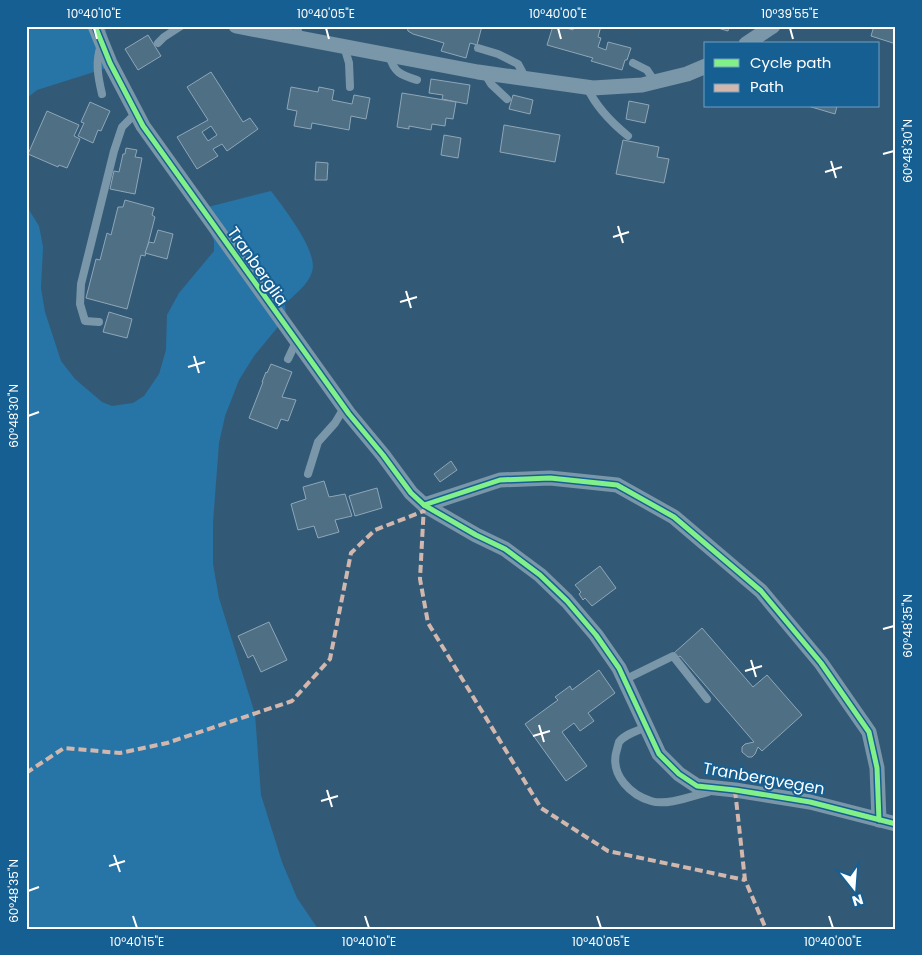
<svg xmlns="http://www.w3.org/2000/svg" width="922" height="955" font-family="Poppins,sans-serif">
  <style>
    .green { fill: #2775a7 }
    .building { fill: #4f6f85; stroke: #8fa6b7; fill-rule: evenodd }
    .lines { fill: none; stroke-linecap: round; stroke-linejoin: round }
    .service { stroke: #7a96a9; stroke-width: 8 }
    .minor { stroke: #7a96a9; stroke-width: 15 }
    .quiet { stroke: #d1b7ad; stroke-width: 4; stroke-dasharray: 8 4; stroke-linecap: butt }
    .cycleway-casing { stroke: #165f92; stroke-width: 8 }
    .cycleway { stroke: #82f089; stroke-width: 5 }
    .ticks { fill: none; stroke: #fff; stroke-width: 2 }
    .labels { text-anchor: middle; stroke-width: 4; stroke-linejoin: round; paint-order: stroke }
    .street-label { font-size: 16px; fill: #fff; stroke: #165f92 }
    .neatline { fill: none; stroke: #fff; stroke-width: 2 }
    .ticks-label { font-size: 12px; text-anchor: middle; fill: #fff }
  </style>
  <rect width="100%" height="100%" fill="#325a76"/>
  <g class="green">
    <path d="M26,26H105L113,66L37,90L26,99Z"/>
    <path d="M271,191C283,207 319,252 312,272C308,285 294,295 285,304L286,317L254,356L239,380L225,416L219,443L213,523V564L219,598L255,714L261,795L282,862L297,898L318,929H26V205L39,226L43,247L41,288L45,312L61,361L75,379L102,402L112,406L133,403L144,396L159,374L166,350L167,315L179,293L214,251V241L205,220L208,207Z"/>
  </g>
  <g class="building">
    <path d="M407,26H482L477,45L470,43L466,58L441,51L444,43L413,34L408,31Z"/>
    <path d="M553,26H560L573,30L574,26H601L598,37L601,38L598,47L606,50L608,42L631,48L627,60H625L622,70L591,61L593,58L547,45Z"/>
    <path d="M711,26H729L728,31Z"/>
    <path d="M874,26H896V44L871,36Z"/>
    <path d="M148,35L161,56L138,70L125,49Z"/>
    <path d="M211,72L243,122L250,118L258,129L227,151L222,144L213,149L218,156L197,169L177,137L208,120L187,87ZM211,126L217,135L208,141L202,132Z"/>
    <path d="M431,79L470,85L467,104L442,99L443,95L429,93Z"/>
    <path d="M291,87L318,92L319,87L334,90L332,100L352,104L354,95L370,98L366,119L351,116L349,130L312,123L311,129L294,126L297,111L287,109Z"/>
    <path d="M402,93L456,102L453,119L446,118L445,126L432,124L431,130L409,126V129L397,127Z"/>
    <path d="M513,95L533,100L530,114L509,109Z"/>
    <path d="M629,101L649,105L645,123L626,119Z"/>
    <path d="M90,102L110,111L101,131L98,130L93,143L78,136L84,123L81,122Z"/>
    <path d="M808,106H837L835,114Z"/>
    <path d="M47,111L79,125L74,136L80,139L67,168L59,165L58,167L28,154Z"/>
    <path d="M504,125L560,135L555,162L500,152Z"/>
    <path d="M444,135L461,138L458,158L441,155Z"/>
    <path d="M623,140L659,147L657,157L669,159L664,183L616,174Z"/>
    <path d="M126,148L137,150L135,157L142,158L135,194L110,189L114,171L119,172L123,154H125Z"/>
    <path d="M316,162L328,163L327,180H315Z"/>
    <path d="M125,200L154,208L152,215L155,217L145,256L141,255L127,309L86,298L96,259L100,260L107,233L111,235L118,207H123Z"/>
    <path d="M158,230L173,234L167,259L145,253L149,242L154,243Z"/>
    <path d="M109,312L132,319L127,338L103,332Z"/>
    <path d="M271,364L292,372L282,397L296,400L288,421L281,419L277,429L249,418L263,382H262L266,372L267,373Z"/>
    <path d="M451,461L457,470L440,482L434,474Z"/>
    <path d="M324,481L329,497L345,494L352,516L335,520L339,532L318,538L314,526L298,530L291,504L306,499L303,487Z"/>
    <path d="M377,488L382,508L355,516L349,496Z"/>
    <path d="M600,566L616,588L592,606L585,598L583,600L579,594L581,592L575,585Z"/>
    <path d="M269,622L287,660L261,672L253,655L248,658L238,636Z"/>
    <path d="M702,628L753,687L767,675L802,715L762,751L758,747L755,754L752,757H748L742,752V747L745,744L754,742L680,656L678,657L674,653Z"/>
    <path d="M599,670L615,693L588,713L594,721L580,731L574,723L562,732L587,766L566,781L525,724L558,700L555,697L570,686L572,690Z"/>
  </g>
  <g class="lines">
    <g class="service">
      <path d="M297,26L299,37"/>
      <path d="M158,43L164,37L181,26"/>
      <path d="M101,45C95,62 98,77 102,94"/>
      <path d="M344,46L349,63L350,87"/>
      <path d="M478,48L498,54L518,64L526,79"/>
      <path d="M389,55C394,73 401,75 417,80"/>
      <path d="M633,63L647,70L655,82"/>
      <path d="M485,74L491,84L507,99"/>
      <path d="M587,87C596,107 612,123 628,136"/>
      <path d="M99,322L85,321L80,304L81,284L114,151L122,127L136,113"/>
      <path d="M288,359L296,342"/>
      <path d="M308,474L318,442L335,423L344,408"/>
      <path d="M624,680L673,656L707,699"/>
      <path d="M646,727C637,731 625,734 619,742C618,745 617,750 616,753C611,776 631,795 651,801C667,806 692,796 708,792"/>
    </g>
    <g class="minor">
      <path d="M95,26L110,63L143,126L349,414L383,455L411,493L424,505L476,535L505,549L540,575L567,601L596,635L619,668L659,754L679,774L697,786L735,790L810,802L896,824"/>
      <path d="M236,26L478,72L593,88L642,85L687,74L706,66"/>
      <path d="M746,44L773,26"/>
      <path d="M424,505L500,480L550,478L617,485L674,517L761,591L821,663L869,732L877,768L879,820"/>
    </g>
    <g class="quiet">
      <path d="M424,505L420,579L428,623L541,808L608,851L745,880"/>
      <path d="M26,773L64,748L120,753L167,743L292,701L330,659L351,553L375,530L424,511"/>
      <path d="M735,790L745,880L766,929"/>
    </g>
    <defs>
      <g id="cycleway">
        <path d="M95,26L110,63L143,126L349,414L383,455L411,493L424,505L476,535L505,549L540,575L567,601L596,635L619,668L659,754L679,774L697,786L735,790L810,802L896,824"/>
        <path d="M424,505L500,480L550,478L617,485L674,517L761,591L821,663L869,732L877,768L879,820"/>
      </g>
    </defs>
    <use href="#cycleway" class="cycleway-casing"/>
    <use href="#cycleway" class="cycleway"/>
  </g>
  <path class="ticks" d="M94,28L97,39M326,28L329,39M558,28L561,39M790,28L793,39M883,154L894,151M831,161L836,178M825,172L842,167M618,226L623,243M613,237L629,232M406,291L411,308M400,302L417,297M194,356L199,373M188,367L205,362M28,416L39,412M883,629L894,626M751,660L756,677M745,671L762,666M539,725L544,742M533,736L550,731M327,790L332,807M321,801L338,796M114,855L120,872M109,866L125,861M28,891L39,887M133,916L137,928M365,916L369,928M597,916L601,928M829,916L833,928"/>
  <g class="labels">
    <g class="street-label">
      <text transform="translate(258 266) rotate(55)" y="6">Tranberglia</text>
      <text transform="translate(764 778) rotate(10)" y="6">Tranbergvegen</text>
    </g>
  </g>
  <rect width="922" height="955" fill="none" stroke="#165f92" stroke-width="55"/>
  <rect x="704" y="42" width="175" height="65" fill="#165f92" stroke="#739fbe"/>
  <rect x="714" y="59" width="25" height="8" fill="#82f089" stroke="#739fbe"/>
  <text x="750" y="68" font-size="15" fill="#ffffff">Cycle path</text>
  <rect x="714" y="84" width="25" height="8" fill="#d1b7ad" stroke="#739fbe"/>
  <text x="750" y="92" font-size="15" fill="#ffffff">Path</text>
  <g transform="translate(854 888) rotate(163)" stroke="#165f92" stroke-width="4" paint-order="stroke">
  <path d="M0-4L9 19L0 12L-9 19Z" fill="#ffffff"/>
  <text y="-8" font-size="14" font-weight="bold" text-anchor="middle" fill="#ffffff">N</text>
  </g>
  <rect x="28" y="28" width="866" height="900" class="neatline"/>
  <g class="ticks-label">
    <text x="94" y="18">10°40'10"E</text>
    <text x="326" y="18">10°40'05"E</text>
    <text x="558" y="18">10°40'00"E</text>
    <text x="790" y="18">10°39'55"E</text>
    <text transform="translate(908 151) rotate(-90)" y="4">60°48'30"N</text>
    <text transform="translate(14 416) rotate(-90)" y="4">60°48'30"N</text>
    <text transform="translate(908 626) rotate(-90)" y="4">60°48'35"N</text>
    <text transform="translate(14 891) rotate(-90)" y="4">60°48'35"N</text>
    <text x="137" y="946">10°40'15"E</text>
    <text x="369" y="946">10°40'10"E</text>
    <text x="601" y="946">10°40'05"E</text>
    <text x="833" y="946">10°40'00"E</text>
  </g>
</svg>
